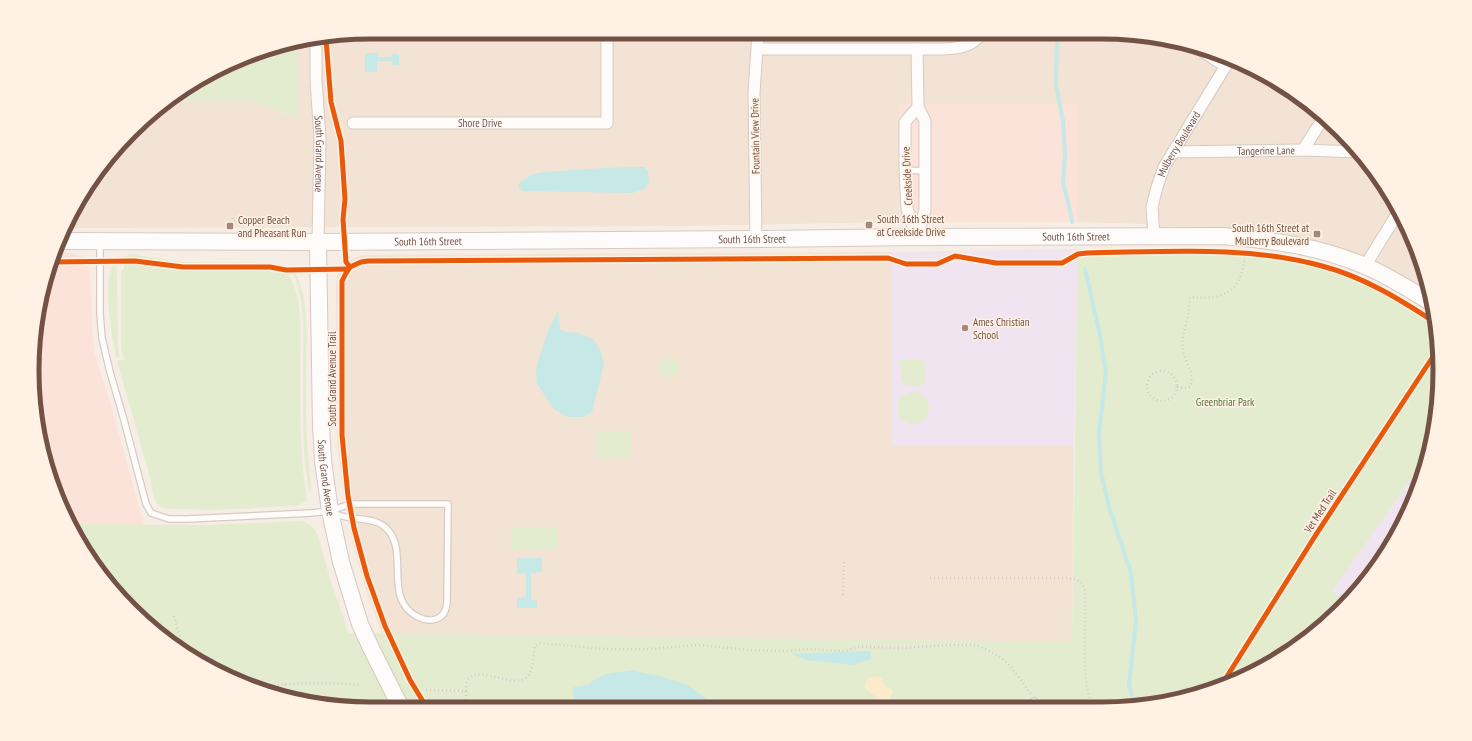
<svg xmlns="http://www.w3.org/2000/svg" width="1472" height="741" font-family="'PT Sans Narrow',sans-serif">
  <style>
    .residential { fill: #f2e3d4 }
    .commercial { fill: #fbe3da }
    .education { fill: #f0e4f0 }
    .green { fill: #e3eccf }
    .sand { fill: #fbebcb }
    .water { fill: #c6e8e6 }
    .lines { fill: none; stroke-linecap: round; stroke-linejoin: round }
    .stream { stroke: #c6e8e6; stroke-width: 4 }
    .lane-casing { stroke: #d7cbc3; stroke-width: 8 }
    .street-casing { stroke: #d7cbc3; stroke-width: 13 }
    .secondary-casing { stroke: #d7c9c2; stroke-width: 18 }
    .path { stroke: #d7ccc8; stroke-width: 2.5; stroke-dasharray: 1 3; stroke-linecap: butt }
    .lane { stroke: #fefcfb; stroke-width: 5.5 }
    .street { stroke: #fefcfb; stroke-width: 11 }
    .secondary { stroke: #fefcfb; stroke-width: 16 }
    .cycleway-casing { stroke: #fff2e5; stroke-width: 8 }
    .cycleway { stroke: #e8590c; stroke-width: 5 }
    .poi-dot { fill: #a2887d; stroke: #fff2e5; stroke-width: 1.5 }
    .labels { text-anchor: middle; stroke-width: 3; stroke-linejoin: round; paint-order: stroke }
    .street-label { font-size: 11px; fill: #745145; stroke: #fff2e5 }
    .poi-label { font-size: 11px; fill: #745145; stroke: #fff2e5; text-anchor: start }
    .park-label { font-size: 11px; fill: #52753b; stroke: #fff2e5 }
    .rim { fill: none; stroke: #745145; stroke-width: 5 }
  </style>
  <rect width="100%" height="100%" fill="#f6eee5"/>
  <g class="residential">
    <path d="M371,32L1123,33L1189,43L1251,67L1307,102L1356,147L1395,201L1422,261L1432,303L1337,255L1154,236L1145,224L1077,222V104H899V222L679,226L65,228L89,183L164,102H253L296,118L297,44Z"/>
    <path d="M892,252V446H1074L1072,642L382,634L365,587L352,540L342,486L337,443L336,284L337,276L343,265L346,262L358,256L365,255Z"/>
  </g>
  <g class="commercial">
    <rect x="899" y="104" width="178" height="118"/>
    <path d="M54,253H71L83,257L88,266L91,281L92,325L95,355L111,405L144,525L69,524L67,520L35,414L39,304Z"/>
  </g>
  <g class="education">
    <path d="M1078,249L1074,446H892V252Z"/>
    <path d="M1439,392L1429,458L1405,520L1356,594L1301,642Z"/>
  </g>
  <g class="green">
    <path d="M297,44V118L253,102H164L261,50Z"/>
    <path d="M1078,249L1245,253C1271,255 1298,258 1324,266C1364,278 1401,300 1436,323L1439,392L1430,452L1332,591L1345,603L1290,652L1231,683L1145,706L349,708L283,698L221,674L131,610L70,524L204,525L303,521C311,524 315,528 318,536L331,582L349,633L1072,642Z"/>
    <path d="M131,254L183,262L269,263L286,265L285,267L272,264L186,265L135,259H119Z"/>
    <path d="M124,263L183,269H275C283,272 290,275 293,284C304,309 300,342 300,369C300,413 300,457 307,501L296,506L214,510L169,509C153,507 153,495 151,481L117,361L124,359L121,349V270H124Z"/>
    <path d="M114,264H120V266L117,267L118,347L120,357H116C112,336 102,281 114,264Z"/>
    <path d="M295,273C311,301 306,344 306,375C306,412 306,450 311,487L310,494C301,452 303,403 303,360C303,332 305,302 294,275Z"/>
    <rect x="659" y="359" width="19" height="17"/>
    <path d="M900,360H924L926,379L922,385L911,386L904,384L901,376Z"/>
    <circle cx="913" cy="408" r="16"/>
    <path d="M595,432H632L631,457H595Z"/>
    <rect x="512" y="527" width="46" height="23"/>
  </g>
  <path class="sand" d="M875,676L881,678L886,687L891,689L893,692C890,699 889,704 881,703L874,695L865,689C864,681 868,678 875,676Z"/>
  <g class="water">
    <path d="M365,53H378L377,57H392V54H399V65H393L392,61H377V72H365Z"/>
    <path d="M644,167L648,171L649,182L644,189L632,193L523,191L518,187L520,182L533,174L545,172L603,168Z"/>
    <path d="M558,311L560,329L565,332L578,333L594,340L601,352L604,364L592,412L583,417H569L555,410L537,384L536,373L537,364L550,326Z"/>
    <path d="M517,558H542V572L531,573V600L537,601V608H517V598L526,597V574L517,573Z"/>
    <path d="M870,651L871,659L852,665L807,660L791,654Z"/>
    <path d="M635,670L642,673L656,675L688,685L701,695L715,704L723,707L573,708L572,706L574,687L588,685L595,679L605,674Z"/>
  </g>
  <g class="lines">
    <g class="stream">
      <path d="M1057,33L1056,85L1063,121L1065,156L1063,183L1068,201L1072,222"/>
      <path d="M1085,269L1100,335L1106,373L1099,433L1101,472L1109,507L1131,573L1136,621L1129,686L1136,706"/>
    </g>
    <defs>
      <g id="lane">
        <path d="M905,170L925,171"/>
        <path d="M100,242V314L102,338L110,372L124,420L146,504L151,513L169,519H187L311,513L330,511L350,504H448L447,603C446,610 444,617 436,619C430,621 424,620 418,617C382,599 410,553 387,529C374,515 351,522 333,513"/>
        <path d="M1034,701L1036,706"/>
      </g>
      <g id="street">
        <path id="s1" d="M316,41V81L320,138L318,242"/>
        <path d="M1191,44L1225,66"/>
        <path d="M758,49H917"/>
        <path id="s2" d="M353,123H607V32"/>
        <path d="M1303,150L1324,117"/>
        <path id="s3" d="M1173,152L1303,150L1359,152"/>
        <path id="s4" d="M1154,236L1152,207L1157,187L1164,167L1230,59"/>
        <path d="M917,237L925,210V121L918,107L917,49C936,48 970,54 981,33"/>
        <path d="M917,237L907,209L905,170V122L918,107"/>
        <path d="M756,239L754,93L758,32"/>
        <path d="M1365,266L1399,211"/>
      </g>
      <g id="secondary">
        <path id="s5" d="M58,241L318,242L756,239L917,237L1222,236C1271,240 1319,246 1365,266C1389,276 1410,290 1432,303"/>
        <path id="s6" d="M318,242L321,426L323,461L330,511L341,562L360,624L371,648L401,708"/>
      </g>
    </defs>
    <use href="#lane" class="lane-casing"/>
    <use href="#street" class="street-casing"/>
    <use href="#secondary" class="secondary-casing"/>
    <g class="path">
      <path d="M233,218V228"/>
      <circle cx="1162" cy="386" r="15"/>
      <path d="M1177,387L1186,388L1190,387C1195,373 1186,364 1183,351C1181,339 1185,331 1187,320C1189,312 1189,305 1190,297C1226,301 1243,290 1245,253"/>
      <path d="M930,578H1067C1072,579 1078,579 1082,583C1086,588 1085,597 1085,604C1086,628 1080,689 1094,706"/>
      <path d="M843,595L844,560"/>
      <path d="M174,616L183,647"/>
      <path d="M258,688C292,682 325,682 360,685"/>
      <path d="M426,690L466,691L467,708"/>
      <path d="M466,691C466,687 466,680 470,677C482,667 517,690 528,676C534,669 533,655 535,646L539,643L605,649H650L698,645L749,650L786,651L805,649L845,651L858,647H869L902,648L947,645H975L990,651L1004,660L1012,668L1031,694"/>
      <path d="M280,696L285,684"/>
    </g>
    <use href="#lane" class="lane"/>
    <use href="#street" class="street"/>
    <use href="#secondary" class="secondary"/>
    <defs>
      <g id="cycleway">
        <path d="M326,39L331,102L341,141L345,199L343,219L346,262L350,267L346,273L342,281V435L348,496L354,528L367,576L385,626L410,680L427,708"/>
        <path d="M51,262L135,261L183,267H270L286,270L348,269"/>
        <path d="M350,267L361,262L368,261L888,258L906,264H937L955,256L996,263H1062L1078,254L1087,253C1165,252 1246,245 1322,266C1364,277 1401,300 1436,323"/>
        <path d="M1221,686L1317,533L1438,349"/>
      </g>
    </defs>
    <use href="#cycleway" class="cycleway-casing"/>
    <use href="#cycleway" class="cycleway"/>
  </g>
  <g class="poi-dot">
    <rect x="865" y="221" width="8" height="8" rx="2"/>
    <rect x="226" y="222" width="8" height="8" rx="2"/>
    <rect x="1313" y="230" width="8" height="8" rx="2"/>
    <circle cx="965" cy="328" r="4"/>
  </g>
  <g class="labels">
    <g class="street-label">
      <text dy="4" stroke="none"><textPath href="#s2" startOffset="127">Shore Drive</textPath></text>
      <text transform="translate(755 136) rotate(-91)" y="4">Fountain View Drive</text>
      <text dy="4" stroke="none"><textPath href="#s4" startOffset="98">Mulberry Boulevard</textPath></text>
      <text dy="4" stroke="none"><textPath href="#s3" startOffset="93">Tangerine Lane</textPath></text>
      <text dy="4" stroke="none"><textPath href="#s1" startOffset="113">South Grand Avenue</textPath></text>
      <text transform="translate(907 176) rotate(-93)" y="4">Creekside Drive</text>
      <text dy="4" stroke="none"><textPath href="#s5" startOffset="1018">South 16th Street</textPath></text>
      <text dy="4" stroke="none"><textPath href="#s5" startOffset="694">South 16th Street</textPath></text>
      <text dy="4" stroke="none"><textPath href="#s5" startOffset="370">South 16th Street</textPath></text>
      <text transform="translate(332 379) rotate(-90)" y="4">South Grand Avenue Trail</text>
      <text dy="4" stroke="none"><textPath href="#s6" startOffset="236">South Grand Avenue</textPath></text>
      <text transform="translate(1320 511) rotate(-57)" y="4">Vet Med Trail</text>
    </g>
    <g class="poi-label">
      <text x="877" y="223">South 16th Street<tspan x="877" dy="13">at Creekside Drive</tspan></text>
      <text x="238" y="224">Copper Beach<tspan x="238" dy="13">and Pheasant Run</tspan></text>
      <text x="1309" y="232" text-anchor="end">South 16th Street at<tspan x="1309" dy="13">Mulberry Boulevard</tspan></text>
      <text x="973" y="326">Ames Christian<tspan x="973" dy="13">School</tspan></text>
    </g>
    <g class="park-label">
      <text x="1225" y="406">Greenbriar Park</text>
    </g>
  </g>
  <path d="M0 0H1472V741H0ZM370 39H1102A331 331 0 0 1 1433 370V371A331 331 0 0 1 1102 702H370A331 331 0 0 1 39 371V370A331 331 0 0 1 370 39Z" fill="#fff2e5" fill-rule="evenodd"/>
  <path class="rim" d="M370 39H1102A331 331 0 0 1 1433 370V371A331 331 0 0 1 1102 702H370A331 331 0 0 1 39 371V370A331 331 0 0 1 370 39Z"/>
</svg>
